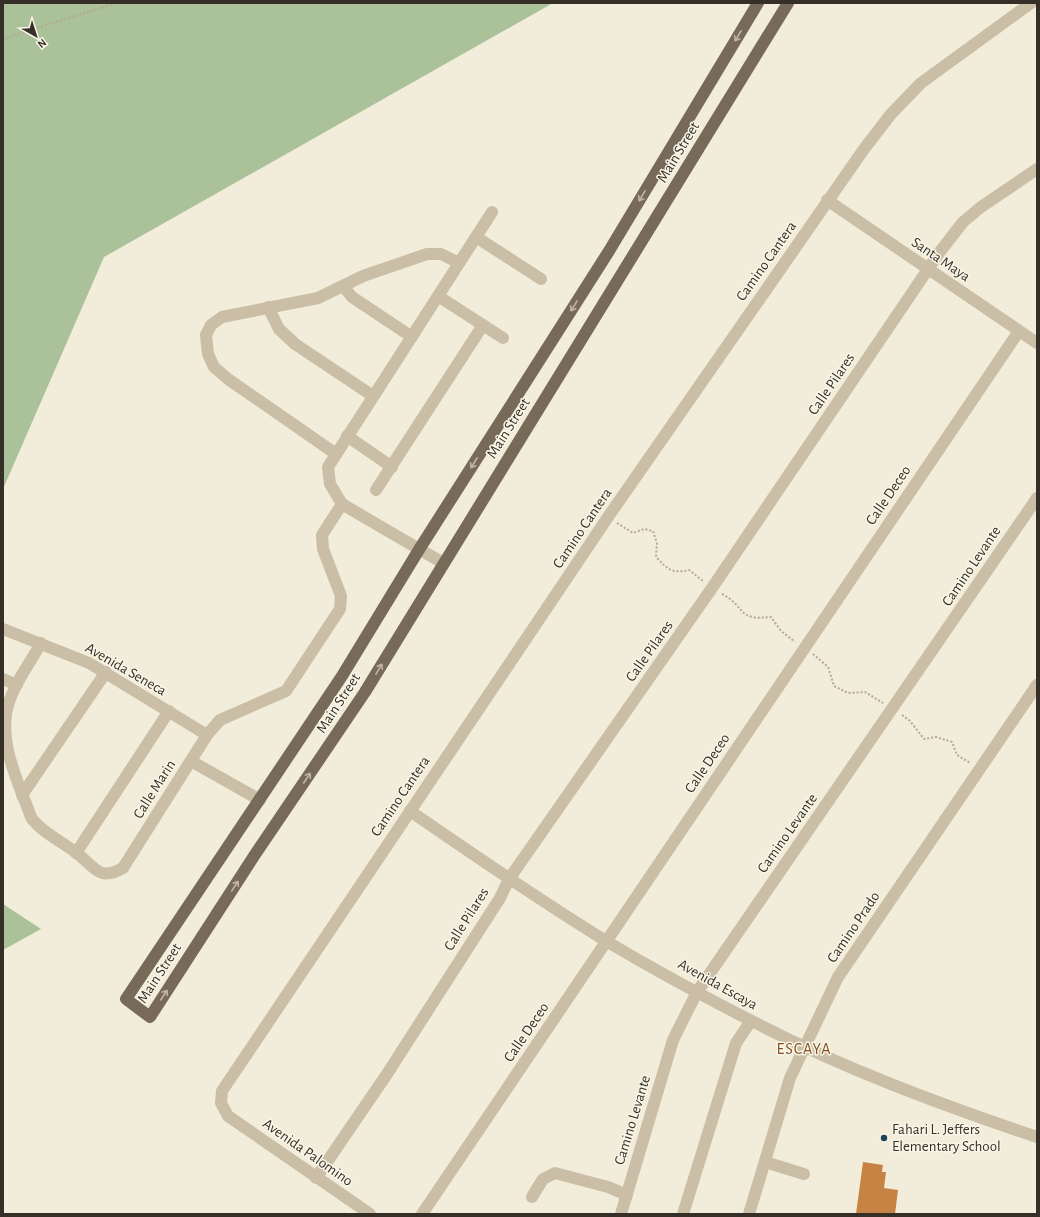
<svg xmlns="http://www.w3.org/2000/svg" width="1040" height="1217" font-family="'Alegreya Sans',sans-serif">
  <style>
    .green { fill: #abc19a }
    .building { fill: #c68344 }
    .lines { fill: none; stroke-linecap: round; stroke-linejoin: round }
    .path { stroke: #b5a991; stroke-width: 2; stroke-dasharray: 2 2; stroke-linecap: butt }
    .minor { stroke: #cabfa6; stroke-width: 12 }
    .major { stroke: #786a58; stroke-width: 12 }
    .oneway { stroke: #bfb6a7 }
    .poi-dot { fill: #1d4557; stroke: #f9f5e7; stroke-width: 1.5 }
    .labels { text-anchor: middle; stroke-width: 3; stroke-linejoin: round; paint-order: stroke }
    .street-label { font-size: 15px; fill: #362f27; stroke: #f9f5e7 }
    .poi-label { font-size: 15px; fill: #362f27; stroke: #f9f5e7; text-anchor: start }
    .neighbourhood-label { font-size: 16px; letter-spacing: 1px; fill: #855020; stroke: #f9f5e7 }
  </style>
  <rect width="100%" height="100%" fill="#f2ecda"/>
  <g class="green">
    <path d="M3,3H553L104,257L3,489Z"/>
    <path d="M3,904L41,929L3,950Z"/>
  </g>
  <path class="building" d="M863,1162L883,1165L882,1172H886L884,1188L898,1190L895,1214H856Z"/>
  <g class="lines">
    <g class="path">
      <path d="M3,39L36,28L118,3"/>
      <path d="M617,523L633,533L644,529L653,531L657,543L656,557C668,569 671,574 689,570L703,581"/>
      <path d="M722,594C747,607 736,621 771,617L781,631L795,642"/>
      <path d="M813,654L828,667L834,686L848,693L865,692L883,703"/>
      <path d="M902,715L910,721L924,739L936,737L952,742L957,755L970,763"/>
    </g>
    <g class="minor">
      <path d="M827,200L1037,343"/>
      <path d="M476,237L541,279"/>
      <path d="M343,286L352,297L412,337"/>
      <path d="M438,296L503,338"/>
      <path d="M268,307L279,329L295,344L373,396"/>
      <path d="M347,436L392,467"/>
      <path d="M336,454L228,379L214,367L208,354L206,335L211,325L222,317L318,298L363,276L427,254H441L459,263"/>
      <path d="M376,490L483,325"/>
      <path d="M443,563L342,504L330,484L328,467L492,212"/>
      <path d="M3,629L89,663L207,735"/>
      <path d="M41,643C29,665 10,689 6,714C2,743 14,773 24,799C27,805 29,813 32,819C44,834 63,842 78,854C96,869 100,881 123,868L207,735L220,720L286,691L340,609L341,596L323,549L322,535L342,504"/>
      <path d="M3,679L17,685"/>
      <path d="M191,761L260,800"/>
      <path d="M22,795L106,672"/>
      <path d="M410,811C474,855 539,900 606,941C653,969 701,995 750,1020C842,1068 939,1104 1037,1137"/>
      <path d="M76,853L169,711"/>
      <path d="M765,1162L804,1174"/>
      <path d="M316,1178L387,1074L500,898L509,879L712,588L939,253L963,222L981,207L1037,169"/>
      <path d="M532,1197L543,1179L555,1173L608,1187L627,1195"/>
      <path d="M370,1214L228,1116L221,1103L222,1091L608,517L864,149L891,114L921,83L1031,3"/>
      <path d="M422,1214L1019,331"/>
      <path d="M621,1214L673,1040L697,992L1037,498"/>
      <path d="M683,1214L736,1043L751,1021"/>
      <path d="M749,1214L790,1078L838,977L1037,685"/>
    </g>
    <path class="major" d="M758,3L609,251L420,548L342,676L126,999L150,1017L254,856L365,692L788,3"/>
  </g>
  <defs><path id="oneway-shaft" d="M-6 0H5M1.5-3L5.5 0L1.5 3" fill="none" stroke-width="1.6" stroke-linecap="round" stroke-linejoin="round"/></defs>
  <g class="oneway">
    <use href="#oneway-shaft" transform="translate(738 36) rotate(121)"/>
    <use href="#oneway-shaft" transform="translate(642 196) rotate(121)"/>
    <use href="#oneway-shaft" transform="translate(574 306) rotate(122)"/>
    <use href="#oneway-shaft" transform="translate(474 463) rotate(122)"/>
    <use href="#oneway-shaft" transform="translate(379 669) rotate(-59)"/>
    <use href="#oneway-shaft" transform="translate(307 778) rotate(-56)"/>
    <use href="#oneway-shaft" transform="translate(235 886) rotate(-57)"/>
    <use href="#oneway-shaft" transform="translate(164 995) rotate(-57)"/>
  </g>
  <circle class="poi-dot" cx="884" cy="1138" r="4"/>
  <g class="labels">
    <g class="street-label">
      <text transform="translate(678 152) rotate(-59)" y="5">Main Street</text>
      <text transform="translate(941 259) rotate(34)" y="5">Santa Maya</text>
      <text transform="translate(766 261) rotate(-55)" y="5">Camino Cantera</text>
      <text transform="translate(831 384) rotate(-56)" y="5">Calle Pilares</text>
      <text transform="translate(508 428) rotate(-58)" y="5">Main Street</text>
      <text transform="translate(888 495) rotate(-56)" y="5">Calle Deceo</text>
      <text transform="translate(582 528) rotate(-56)" y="5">Camino Cantera</text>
      <text transform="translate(971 566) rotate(-56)" y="5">Camino Levante</text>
      <text transform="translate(649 651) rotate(-55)" y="5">Calle Pilares</text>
      <text transform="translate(126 669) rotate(30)" y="5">Avenida Seneca</text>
      <text transform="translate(338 703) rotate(-57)" y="5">Main Street</text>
      <text transform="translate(707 763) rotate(-56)" y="5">Calle Deceo</text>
      <text transform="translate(154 789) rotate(-58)" y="5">Calle Marin</text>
      <text transform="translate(400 796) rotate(-56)" y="5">Camino Cantera</text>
      <text transform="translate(787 833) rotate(-55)" y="5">Camino Levante</text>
      <text transform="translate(466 919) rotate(-58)" y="5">Calle Pilares</text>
      <text transform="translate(853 927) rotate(-56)" y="5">Camino Prado</text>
      <text transform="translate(159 973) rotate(-57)" y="5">Main Street</text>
      <text transform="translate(718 984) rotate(29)" y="5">Avenida Escaya</text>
      <text transform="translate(526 1032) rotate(-56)" y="5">Calle Deceo</text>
      <text transform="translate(632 1120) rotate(-73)" y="5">Camino Levante</text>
      <text transform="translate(308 1152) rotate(35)" y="5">Avenida Palomino</text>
    </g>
    <g class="poi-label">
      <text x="892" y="1134">Fahari L. Jeffers<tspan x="892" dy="17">Elementary School</tspan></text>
    </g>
    <g class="neighbourhood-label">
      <text x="804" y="1054">ESCAYA</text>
    </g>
  </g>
  <rect width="1040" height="1217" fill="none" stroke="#362f27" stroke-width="8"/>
  <g transform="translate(36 36) rotate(141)" stroke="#f9f5e7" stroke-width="3" paint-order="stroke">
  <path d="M0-3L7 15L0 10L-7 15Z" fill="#362f27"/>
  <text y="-6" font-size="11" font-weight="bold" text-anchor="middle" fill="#362f27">N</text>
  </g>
</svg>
